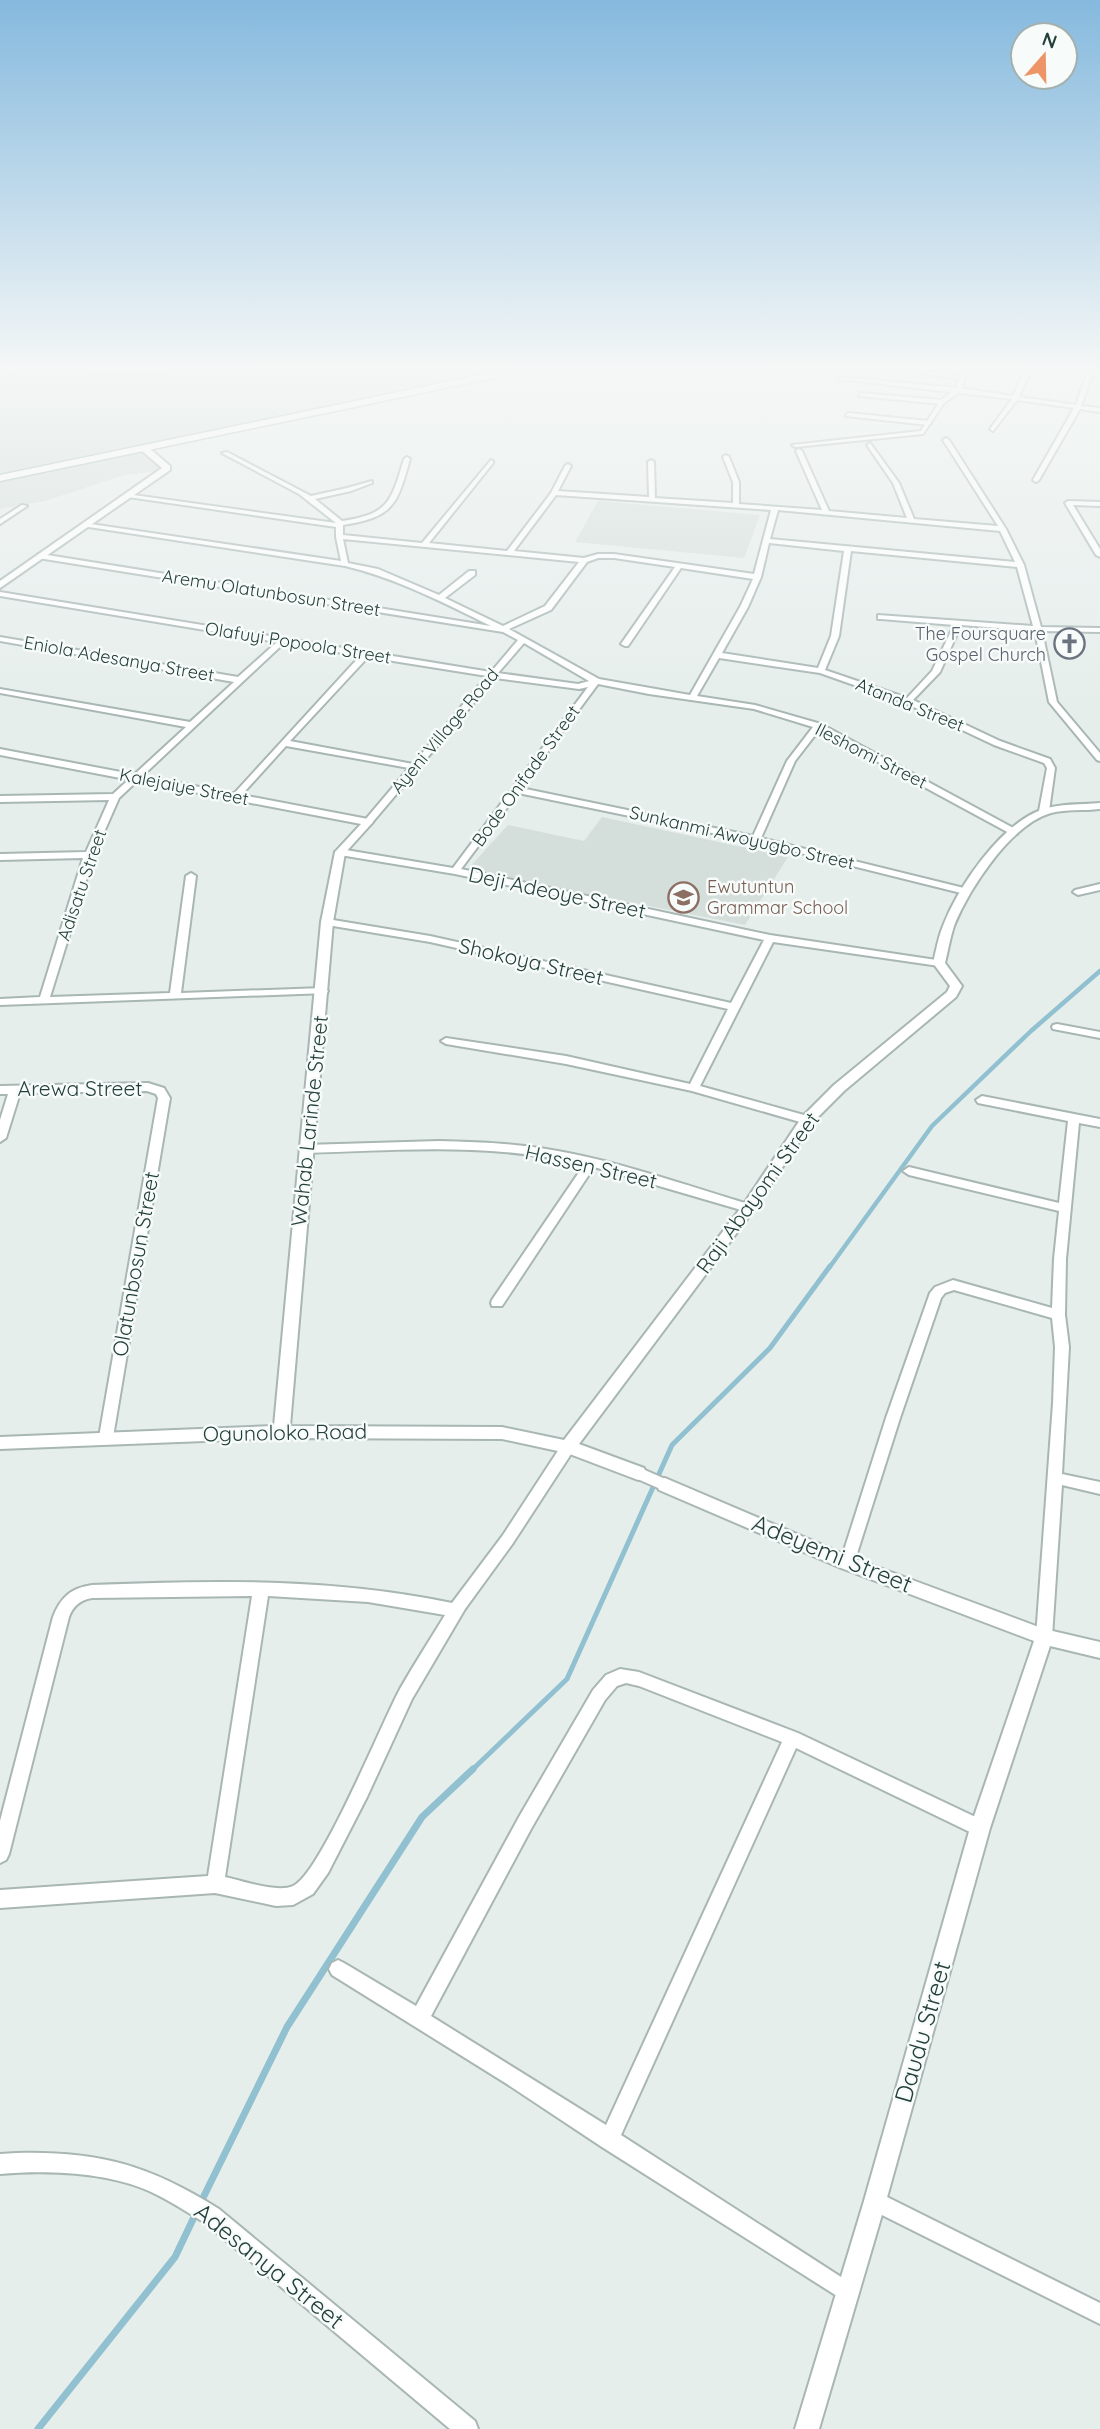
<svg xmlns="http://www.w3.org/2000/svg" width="1100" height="2429" font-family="Quicksand,sans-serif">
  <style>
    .built { fill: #d4dedb }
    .green { fill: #c0decb }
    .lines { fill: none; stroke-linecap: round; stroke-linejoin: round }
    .stream-far3 { stroke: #91c0d0; stroke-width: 2.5 }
    .stream-far2 { stroke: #91c0d0; stroke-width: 4.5 }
    .stream-far1 { stroke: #91c0d0; stroke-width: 5 }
    .stream { stroke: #91c0d0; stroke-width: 7 }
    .minor-casing { stroke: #a8b6b4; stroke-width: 4 }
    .tertiary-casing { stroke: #a8b6b4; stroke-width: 4 }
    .secondary-casing { stroke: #a5bab4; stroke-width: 3 }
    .minor { fill: #fff; fill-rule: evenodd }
    .tertiary { fill: #fff; fill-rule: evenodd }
    .secondary { fill: #fff; fill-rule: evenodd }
    .labels { text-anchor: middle; stroke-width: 5; stroke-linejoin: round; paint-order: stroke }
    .far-street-label { font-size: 18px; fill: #25403c; stroke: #f7fbf9 }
    .far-worship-label { font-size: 18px; fill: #5b616d; stroke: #f7fbf9; text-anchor: end }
    .far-education-label { font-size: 18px; fill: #785e54; stroke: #f7fbf9; text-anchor: start }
    .street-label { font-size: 21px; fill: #25403c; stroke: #f7fbf9 }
    .near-street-label { font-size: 24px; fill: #25403c; stroke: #f7fbf9 }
  </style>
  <rect width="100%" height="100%" fill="#e6eeec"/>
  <g class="built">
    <path d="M0,367H534L147,451L171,470L124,475L45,501L0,509Z"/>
    <path d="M598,501H599L760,515L744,558L575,542Z"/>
    <path d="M602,817L788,857L745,925L467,870L508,825L584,841Z"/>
  </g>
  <path class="green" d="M637,367H763L752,381L633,370Z"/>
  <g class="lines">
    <g class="stream-far3">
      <path d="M19,370L144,376L206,367"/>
      <path d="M0,381L26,367"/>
    </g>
    <path class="stream-far2" d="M829,1268L932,1126L1031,1031L1100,971"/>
    <path class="stream-far1" d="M471,1771L567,1679L672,1445L770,1348L830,1266"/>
    <g class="stream">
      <path d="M201,2202L287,2027L422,1817L473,1769"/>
      <path d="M38,2429L175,2257L196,2213"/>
    </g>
    <defs>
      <g id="minor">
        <path d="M880,367H895L965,377L962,379Z"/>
        <path d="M1026,367H1032L1019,397L1076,405L1089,367H1095L1081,406L1100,408V412L1080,409L1039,480L1036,482L1033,480L1074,408L1017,400L993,431L990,429L1012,399L838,379L841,377L959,388L1013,396Z"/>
        <path d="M861,393L942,400L945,402L942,404L859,396Z"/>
        <path d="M848,413L928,421L931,423L928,425L846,416Z"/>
        <path d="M921,431L923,434L795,447L792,445Z"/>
        <path d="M946,438L949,440L1006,529L1024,565L1041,627L1100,628V632L1042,631L1057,702L1100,753V761L1097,760L1049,702L1035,631L961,625L940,672L913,700L1000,741L1050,759L1055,768L1049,811L1044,814L1039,811L1047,768L1044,763L994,745L905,703L820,673L719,658L697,696L755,705L821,724L1017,830V834H1011L819,730L795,761L761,838L968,889V893L965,894L756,842L518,793L461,869L770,935L943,961L944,963L939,966L773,942L700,1086L811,1117L813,1120L811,1123L807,1124L692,1091L566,1064L446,1044L441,1041L446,1038L566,1056L690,1084L728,1009L430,942L327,925L322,922L327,919L430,936L731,1003L764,940L455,874L340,855L335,852L340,849L453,868L588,687L579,689L495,678L371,824L368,825L363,822L365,820L409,768L286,746L237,800L234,801L230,798L360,656L284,643L119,798L94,855L50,997L170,993L186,876L191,873L196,876L181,993L323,988L328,991L327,993L0,1005V999L40,997L83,858L0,860V854L86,852L109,800L0,802V796L113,794L186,727L0,693V689L190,722L234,682L0,641V637L238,677L277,642L0,596V592L491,672L518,640L503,632L38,558V554H41L491,626C444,603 396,578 345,566L82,526L81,525L84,523L341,561L336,537V527L128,497L125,495L126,494L336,523L299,494L222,453L227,452L311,496L347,488L372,481V483L351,491L315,499L342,521C389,514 391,502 404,459L407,457L410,459C397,505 394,517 343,525V535L422,543L491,460L493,461V463L429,543L507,551L551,493L565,466L568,464L571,466L558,491L649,497L648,462L651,460L654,462L655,498L733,503V482L723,457L726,455L729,457L739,482V504L822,510L796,451L799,449L802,451L829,511L907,518L893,483L867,445L870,443L899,483L914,519L998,526L943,440ZM556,495L771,510L754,574L614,554H598L584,558L514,551ZM778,510L1000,531L1015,562L770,539ZM343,539L579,562L545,606L503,626L445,598L475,575V571H469L439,595L378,569L348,563ZM769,543L844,551L831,636L818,668L722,653L748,607L761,577ZM851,551L1017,567L1033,626L878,615V619H881L954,625L932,671L907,698L825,670L839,636ZM598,558H614L675,567L621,644L625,646H628L681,568L753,579L740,607L690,695L599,679L509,629L551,610L587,562ZM524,643L589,681L578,684L498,673ZM368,657L487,676L413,764L290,741ZM598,684L649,694L754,709L813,727L787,761L753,836L521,788Z"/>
        <path d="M1068,501L1100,502V506L1073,505L1100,549V557L1096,555L1065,503Z"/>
        <path d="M22,505L27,506L0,524V519Z"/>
        <path d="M1100,884V890L1078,895L1073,892L1075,890Z"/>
        <path d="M1057,1024L1100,1032V1038L1053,1029L1052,1027L1053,1025Z"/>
        <path d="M148,1083L164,1088L170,1098L113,1437L111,1441L106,1443L101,1441L99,1437L158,1098L156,1094L147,1091L20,1093L6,1138L0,1142V1120L8,1094H0V1086Z"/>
        <path d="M982,1096L1100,1119V1127L1079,1123L1066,1259L1065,1315L1069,1347L1062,1474L1100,1482V1494L1062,1485L1052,1637L1049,1642L1044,1644L1039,1642L1036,1637L1053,1403L1055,1347L1052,1318L954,1290L945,1293L941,1298L900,1418L854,1563L852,1568L847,1569L842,1568L840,1563L886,1418L930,1293L935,1287L953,1280L1052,1308L1054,1259L1059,1211L909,1175L903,1171L909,1167L1059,1203L1068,1121L978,1103L976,1100Z"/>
        <path d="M439,1141C475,1142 510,1143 546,1149C616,1160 684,1185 752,1205L754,1208L748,1212L594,1167L502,1306H492L491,1303L492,1300L584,1165C492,1142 398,1150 305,1153L299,1149L305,1145Z"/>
        <path d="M568,1441L573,1443L575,1447L573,1451L513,1543L465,1609L412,1699L367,1797L328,1873L313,1894L293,1905L276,1906L215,1893L0,1908V1890L208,1876L252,1596L92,1598C80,1600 73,1606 69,1617L9,1854L6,1860L0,1863V1821L53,1617C61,1597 71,1588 92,1585C212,1580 334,1578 452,1603L503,1535L563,1443ZM268,1596L368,1602L445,1615C430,1640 414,1664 400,1689C382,1722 320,1875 293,1886C277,1893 243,1881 225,1877Z"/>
        <path d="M638,1467L670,1481L672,1485L670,1489L665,1491L633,1477L631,1473L633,1469Z"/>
        <path d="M620,1669L639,1672L798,1733L986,1822L989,1828L986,1834L980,1836L974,1834L796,1748L621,2135L855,2286L858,2293L855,2300L848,2303L602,2147L507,2084L332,1975L329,1969L332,1963L338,1960L344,1963L416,2006L519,1817L593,1690L606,1675ZM626,1683L639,1686L782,1742L606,2125L431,2016L531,1829L605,1700L617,1686Z"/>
        <path d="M16,2153C99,2151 149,2165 219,2209L475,2421L478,2429H450L205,2223C187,2212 169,2200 149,2191C106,2172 46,2170 0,2174V2154Z"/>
        <path d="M875,2191L1100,2303V2324L868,2208L865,2201L868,2194Z"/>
      </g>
      <g id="tertiary">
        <path d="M967,367H973L965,377L961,391L944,403L923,434H919L940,401L956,389L959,377Z"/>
        <path d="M141,446H147L170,466V470L0,588V581L162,468L141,450Z"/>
        <path d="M0,749L368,819L373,822L345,853L333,922L290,1426L502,1427L564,1440L743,1205L802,1117L834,1085L947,992L950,986L933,963C936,951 938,938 943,926C958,887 1000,825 1041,810C1060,803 1081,805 1100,803V809C1084,811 1067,809 1051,813C1011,824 969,889 954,926C950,938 948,951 945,963L962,986L956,997L844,1091L812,1123L753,1211L579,1444L644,1468L646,1473L644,1478L638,1480L567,1453L502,1439L281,1438L0,1449V1437L274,1426L321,922L335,852L361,824L0,755Z"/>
        <path d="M665,1478L853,1558L1044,1629L1100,1642V1658L1050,1646L990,1828L886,2201L819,2429H795L864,2201L970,1828L1034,1641L841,1568L659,1490L657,1485L659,1480Z"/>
      </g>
      <path id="secondary" d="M519,367H531L493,378L0,481V475Z"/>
    </defs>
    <use href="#minor" class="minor-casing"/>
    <use href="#tertiary" class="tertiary-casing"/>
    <use href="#secondary" class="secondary-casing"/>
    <use href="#minor" class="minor"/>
    <use href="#tertiary" class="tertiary"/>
    <use href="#secondary" class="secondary"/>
  </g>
  <linearGradient id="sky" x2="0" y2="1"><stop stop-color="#85b9de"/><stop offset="0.52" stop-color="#f4f7f6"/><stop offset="1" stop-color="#f4f7f6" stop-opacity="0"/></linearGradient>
  <rect width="1100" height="707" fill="url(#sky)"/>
  <defs>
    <symbol id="church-ring" viewBox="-11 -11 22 22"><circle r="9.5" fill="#f7fbf9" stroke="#6b7280" stroke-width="1.5"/><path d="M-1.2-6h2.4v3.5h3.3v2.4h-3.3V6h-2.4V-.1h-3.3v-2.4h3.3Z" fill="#6b7280"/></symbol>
    <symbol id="school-ring" viewBox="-11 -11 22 22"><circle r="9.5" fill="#f7fbf9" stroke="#8d6e63" stroke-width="1.5"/><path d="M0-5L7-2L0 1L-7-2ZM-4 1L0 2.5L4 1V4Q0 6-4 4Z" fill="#8d6e63"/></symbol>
  </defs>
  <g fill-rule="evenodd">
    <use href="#church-ring" x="1052" y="626" width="35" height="35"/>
    <use href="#school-ring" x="666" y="880" width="35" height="35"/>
  </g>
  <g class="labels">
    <g class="far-street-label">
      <text transform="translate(271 593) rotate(9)" y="6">Aremu Olatunbosun Street</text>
      <text transform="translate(298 643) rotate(9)" y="6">Olafuyi Popoola Street</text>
      <text transform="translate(119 659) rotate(10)" y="6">Eniola Adesanya Street</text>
      <text transform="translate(910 705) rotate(22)" y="6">Atanda Street</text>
      <text transform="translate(445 731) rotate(-50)" y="6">Ayeni Village Road</text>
      <text transform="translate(871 756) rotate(27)" y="6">Ileshomi Street</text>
      <text transform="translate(526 776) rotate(-54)" y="6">Bode Onifade Street</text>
      <text transform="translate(184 787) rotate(11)" y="6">Kalejaiye Street</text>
      <text transform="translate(742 838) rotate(13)" y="6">Sunkanmi Awoyugbo Street</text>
      <text transform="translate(82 885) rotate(-71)" y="6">Adisatu Street</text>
    </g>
    <g class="far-worship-label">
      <text x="1046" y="640">The Foursquare<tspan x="1046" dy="21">Gospel Church</tspan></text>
    </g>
    <g class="far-education-label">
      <text x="707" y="893">Ewutuntun<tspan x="707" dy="21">Grammar School</tspan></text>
    </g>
    <g class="street-label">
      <text transform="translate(557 893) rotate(12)" y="7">Deji Adeoye Street</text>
      <text transform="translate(531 962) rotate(13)" y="7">Shokoya Street</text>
      <text x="80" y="1096">Arewa Street</text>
      <text transform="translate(310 1121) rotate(-84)" y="7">Wahab Larinde Street</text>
      <text transform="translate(591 1167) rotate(13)" y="7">Hassen Street</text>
      <text transform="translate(758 1193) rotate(-54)" y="7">Raji Abayomi Street</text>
      <text transform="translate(136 1264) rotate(-80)" y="7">Olatunbosun Street</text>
      <text transform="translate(285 1433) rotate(-1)" y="7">Ogunoloko Road</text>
    </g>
    <g class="near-street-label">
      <text transform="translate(832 1554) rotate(22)" y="8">Adeyemi Street</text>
      <text transform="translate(923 2032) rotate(-74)" y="8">Daudu Street</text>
      <text transform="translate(269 2266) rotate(39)" y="8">Adesanya Street</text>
    </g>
  </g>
  <g transform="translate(1044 56) rotate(20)"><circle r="33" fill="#f7fbf9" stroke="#a3b0ad" stroke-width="2"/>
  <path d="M0-5L12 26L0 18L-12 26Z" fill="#ed9566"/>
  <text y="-10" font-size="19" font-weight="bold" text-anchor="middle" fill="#25403c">N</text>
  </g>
</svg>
